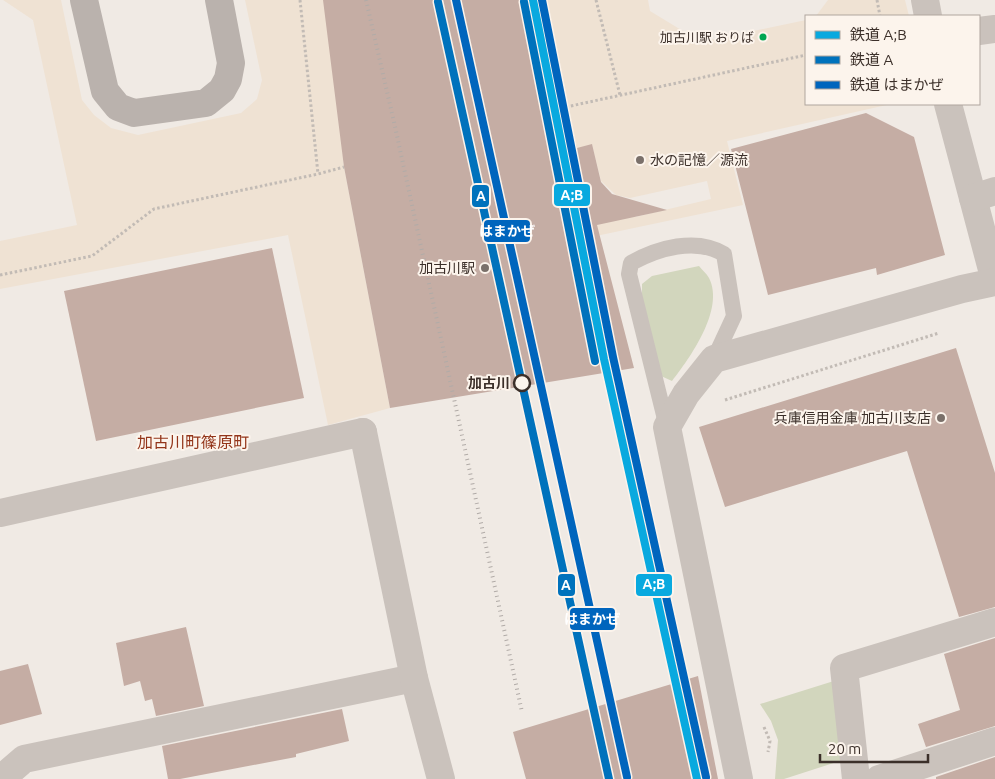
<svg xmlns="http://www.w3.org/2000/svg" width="995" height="779" font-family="Ubuntu,'Noto Sans JP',sans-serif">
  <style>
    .green { fill: #d2d6bd }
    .plaza { fill: #efe2d3; fill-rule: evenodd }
    .building { fill: #c5ada4 }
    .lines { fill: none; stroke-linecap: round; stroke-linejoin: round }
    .path { stroke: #c2bbb5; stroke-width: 3; stroke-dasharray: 2.5 2.5; stroke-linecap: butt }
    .service { stroke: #cac2bc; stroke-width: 16 }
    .minor { stroke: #cac2bc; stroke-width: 28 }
    .tertiary { stroke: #cac2bc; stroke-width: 28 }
    .secondary { stroke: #bab2ad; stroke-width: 28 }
    .rail { stroke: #b1aba7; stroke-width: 4; stroke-dasharray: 1 4; stroke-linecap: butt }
    .rail-1-casing { stroke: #fcf4ec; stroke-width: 11 }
    .rail-2-casing { stroke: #fcf4ec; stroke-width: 11 }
    .rail-3-casing { stroke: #fcf4ec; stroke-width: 11 }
    .rail-1 { stroke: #09a9df; stroke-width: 8 }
    .rail-2 { stroke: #0072bc; stroke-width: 8 }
    .rail-3 { stroke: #0065bd; stroke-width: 8 }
    .bus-dot { fill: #00a651; stroke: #fcf4ec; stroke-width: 2 }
    .poi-dot { fill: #7a706a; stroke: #fcf4ec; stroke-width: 2 }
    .stop-dot { fill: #fcf4ec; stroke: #3b2f29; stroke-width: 2.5 }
    .labels { text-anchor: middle; stroke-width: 4; stroke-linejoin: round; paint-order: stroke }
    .bus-label { font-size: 13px; fill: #3b2f29; stroke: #fcf4ec; text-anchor: end }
    .poi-label { font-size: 14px; fill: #3b2f29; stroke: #fcf4ec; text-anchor: end }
    .stop-label { font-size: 14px; font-weight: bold; fill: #3b2f29; stroke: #fcf4ec; text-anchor: end }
    .quarter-label { font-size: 16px; fill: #93351a; stroke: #fcf4ec }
    .line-badge { stroke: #fcf4ec; stroke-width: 2 }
    .badge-label { font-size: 14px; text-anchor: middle; font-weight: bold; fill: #fff }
  </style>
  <rect width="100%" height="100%" fill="#f0eae4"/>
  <g class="green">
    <path d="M699,266C702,270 707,274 709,278C725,309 690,358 672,381L661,376L642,296V284L652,276Z"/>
    <path d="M837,680L846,759L784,779H775L778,740L771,721L760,704Z"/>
  </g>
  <g class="plaza">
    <path d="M3,0H61L82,100L94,115L111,128L138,135L241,113L257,99L262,80L245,0H329L344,167L390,408L328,425L288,235L0,289V241L77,225L33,20Z"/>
    <path d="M541,0H648L650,11L701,42L806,20V104H891L727,141L743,205L596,236ZM592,145L601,181L616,195L630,198L707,181L711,199L635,217L593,186L579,148Z"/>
    <path d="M828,0H905L909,16H816Z"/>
  </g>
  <g class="building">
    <path d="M323,0H541L577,148L592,144L601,182L612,194L667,210L597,225L634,368L390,408L344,167Z"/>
    <path d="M866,113L914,137L945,255L877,275L876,268L768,295L731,149Z"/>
    <path d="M272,248L304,398L96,441L64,291Z"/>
    <path d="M956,348L995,473V607L959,617L907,451L725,507L699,427Z"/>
    <path d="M186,627L204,706L156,716L152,699L145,701L140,681L124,686L116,643Z"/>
    <path d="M995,638V726L926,747L918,724L960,710L944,654Z"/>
    <path d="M28,664L42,714L0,725V671Z"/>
    <path d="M698,676L718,779H526L513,732Z"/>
    <path d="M342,709L349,741L296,754V757L180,779H168L162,746Z"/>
    <path d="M995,757V779H936V777Z"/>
  </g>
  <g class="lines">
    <g class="path">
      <path d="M300,0L318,174"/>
      <path d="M596,0L620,95"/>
      <path d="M877,0L880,16"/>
      <path d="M566,107L806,55"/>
      <path d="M0,275L92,256L154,209L318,174L344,167"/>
      <path d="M725,400L939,333"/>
      <path d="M764,727L770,741L768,752"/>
    </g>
    <path class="service" d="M667,427L629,274L631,263C658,248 696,237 724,254L734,316L714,359"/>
    <g class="minor">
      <path d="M925,0L928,16"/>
      <path d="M979,31L995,29"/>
      <path d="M948,104L995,281"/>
      <path d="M973,198L995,191"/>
      <path d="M0,513L363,432"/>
      <path d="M1,779L24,759L414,678"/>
      <path d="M739,779L667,427L686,394L714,359L962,289L995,282"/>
      <path d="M856,779L844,668L995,622"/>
      <path d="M879,779L995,741"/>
    </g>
    <path class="tertiary" d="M363,432L414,678L441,779"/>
    <path class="secondary" d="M84,0L105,91L118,107L134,113L206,103L222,90L228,79L231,63L219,0"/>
    <path class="rail" d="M366,0L394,122L522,712"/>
    <defs>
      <path id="rail-1" d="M533,0L604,359L697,779"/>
      <g id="rail-2">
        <path d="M438,2L609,779"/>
        <path d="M524,2L595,361"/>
      </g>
      <g id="rail-3">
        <path d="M456,0L627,777"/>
        <path d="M542,0L613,357L706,777"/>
      </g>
    </defs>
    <use href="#rail-1" class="rail-1-casing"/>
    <use href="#rail-2" class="rail-2-casing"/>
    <use href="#rail-3" class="rail-3-casing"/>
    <use href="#rail-1" class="rail-1"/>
    <use href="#rail-2" class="rail-2"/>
    <use href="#rail-3" class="rail-3"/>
  </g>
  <circle class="bus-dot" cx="763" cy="37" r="4.5"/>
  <g class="poi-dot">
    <circle cx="640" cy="160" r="5"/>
    <circle cx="485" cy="268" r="5"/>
    <circle cx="941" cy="418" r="5"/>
  </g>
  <circle class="stop-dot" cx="522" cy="383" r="8"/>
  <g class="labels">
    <g class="bus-label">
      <text x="754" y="42">加古川駅 おりば</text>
    </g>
    <g class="poi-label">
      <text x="650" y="165" text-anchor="start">水の記憶／源流</text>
      <text x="475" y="273">加古川駅</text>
      <text x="931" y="423">兵庫信用金庫 加古川支店</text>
    </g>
    <g class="stop-label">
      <text x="510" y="388">加古川</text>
    </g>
    <g class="quarter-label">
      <text x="193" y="448">加古川町篠原町</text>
    </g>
  </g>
  <g class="line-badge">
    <rect x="553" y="183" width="38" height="24" rx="5" fill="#09a9df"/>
    <rect x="471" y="184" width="19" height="24" rx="5" fill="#0072bc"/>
    <rect x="483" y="219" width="48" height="24" rx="5" fill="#0065bd"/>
    <rect x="635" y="573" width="38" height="24" rx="5" fill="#09a9df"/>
    <rect x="557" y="573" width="19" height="24" rx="5" fill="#0072bc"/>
    <rect x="569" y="607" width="47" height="24" rx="5" fill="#0065bd"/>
  </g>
  <g class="badge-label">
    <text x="572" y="200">A;B</text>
    <text x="481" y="201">A</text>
    <text x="507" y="236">はまかぜ</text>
    <text x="654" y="589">A;B</text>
    <text x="566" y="590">A</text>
    <text x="592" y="624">はまかぜ</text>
  </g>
  <rect x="805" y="15" width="175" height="90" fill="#fcf4ec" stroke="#afa59e"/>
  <rect x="815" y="31" width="25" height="8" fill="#09a9df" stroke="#afa59e"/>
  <text x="850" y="40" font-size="15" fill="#3b2f29">鉄道 A;B</text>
  <rect x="815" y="56" width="25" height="8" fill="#0072bc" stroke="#afa59e"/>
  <text x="850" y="65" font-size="15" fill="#3b2f29">鉄道 A</text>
  <rect x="815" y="81" width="25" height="8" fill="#0065bd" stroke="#afa59e"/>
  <text x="850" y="90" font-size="15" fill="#3b2f29">鉄道 はまかぜ</text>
  <path d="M820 754v8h108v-8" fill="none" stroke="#3b2f29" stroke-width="2.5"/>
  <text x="828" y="754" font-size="15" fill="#3b2f29" stroke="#fcf4ec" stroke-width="4" paint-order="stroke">20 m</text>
</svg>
